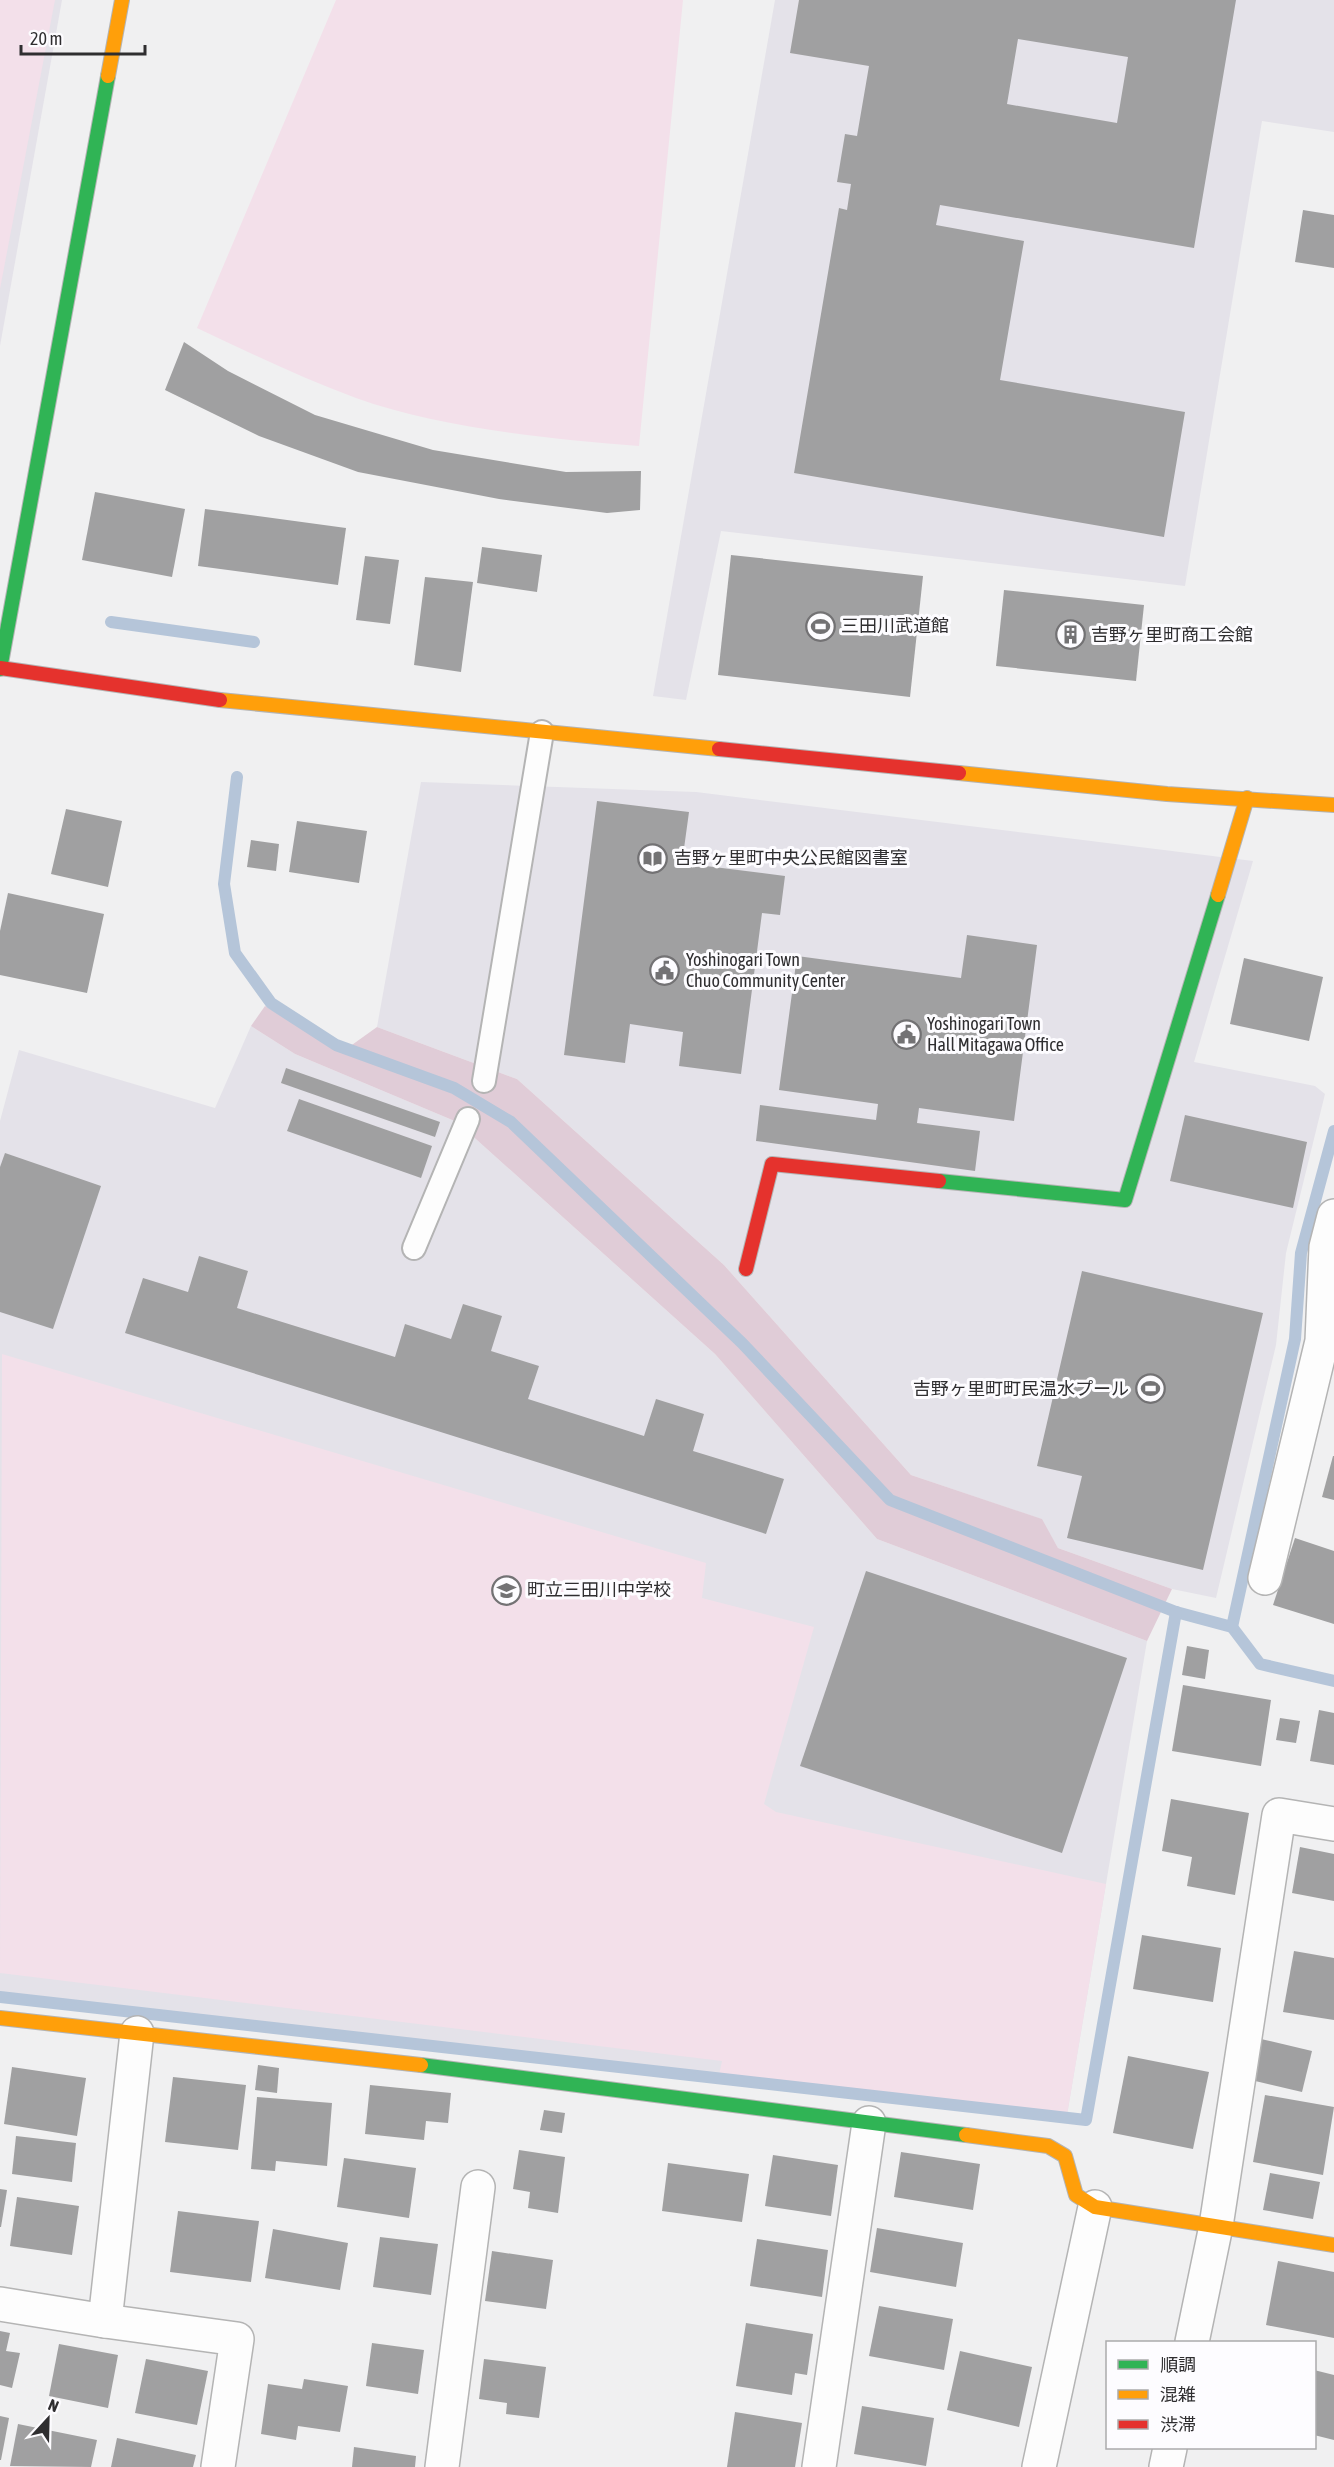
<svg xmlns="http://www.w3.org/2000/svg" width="1334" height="2467" font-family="'Asap Condensed','Noto Sans JP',sans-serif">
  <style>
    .built { fill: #e4e2e9 }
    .green { fill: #f3e0ea }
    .forest { fill: #e0ccd7 }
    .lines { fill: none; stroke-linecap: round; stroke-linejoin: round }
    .stream { stroke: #b5c5d9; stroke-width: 12 }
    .building { fill: #a0a0a1; fill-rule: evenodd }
    .lane-casing { stroke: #b4b4b4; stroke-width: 26 }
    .street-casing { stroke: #b4b4b4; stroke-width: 36 }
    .fast-casing { stroke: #b4b4b4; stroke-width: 16 }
    .slow-casing { stroke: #b4b4b4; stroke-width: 16 }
    .jam-casing { stroke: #b4b4b4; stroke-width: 16 }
    .lane { stroke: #fdfdfd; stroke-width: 22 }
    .street { stroke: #fdfdfd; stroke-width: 33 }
    .fast { stroke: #30b455; stroke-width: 14 }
    .slow { stroke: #ff9f0a; stroke-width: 14 }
    .jam { stroke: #e5322d; stroke-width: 14 }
    .labels { text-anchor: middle; stroke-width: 6; stroke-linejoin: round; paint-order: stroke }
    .poi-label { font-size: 18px; fill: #2f2e30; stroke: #fdfcff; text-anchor: start }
  </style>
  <rect width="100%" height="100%" fill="#f0f0f1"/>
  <g class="built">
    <path d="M0,0H62L0,346Z"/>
    <path d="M775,0H1334V132L1262,121L1185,586L721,531L686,700L653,696Z"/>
    <path d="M421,782L696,792L1253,861L1194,1062L1315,1086L1325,1094L1286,1253L1276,1345L1216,1598L1172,1589L1058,1548L1041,1519L911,1475L724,1265L517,1079L377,1027Z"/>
    <path d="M251,1026L295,1054L457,1122L715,1354L877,1539L1147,1641L1067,2115L0,1992V1121L19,1050L215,1108Z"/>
  </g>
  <g class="green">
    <path d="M0,0H55L0,289Z"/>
    <path d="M336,0H683L639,446C550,439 439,428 356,398C302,378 250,353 197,328Z"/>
    <path d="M2,1354L706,1563L702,1598L814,1627L764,1804L776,1812L1106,1884L1067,2115L719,2075L722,2061L0,1973Z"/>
  </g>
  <path class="forest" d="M265,1006L342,1052L377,1027L517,1079L724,1265L911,1475L1042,1519L1058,1548L1172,1589L1147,1641L877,1539L715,1354L457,1122L295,1054L251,1026Z"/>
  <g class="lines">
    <g class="stream">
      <path d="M111,622L254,642"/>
      <path d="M237,777L224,884L235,953L271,1003L336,1045L454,1088L511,1122L742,1343L890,1500L1176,1612L1232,1627L1260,1664L1334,1681"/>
      <path d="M1232,1627L1295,1339L1301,1253L1334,1131"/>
      <path d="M0,1997L1086,2120L1176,1612"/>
    </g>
  </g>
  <g class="building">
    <path d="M799,0H1236L1194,248L940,205L936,225L1024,241L1000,380L1185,412L1164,537L794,473L839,208L847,210L851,184L837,182L845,134L857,136L869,66L790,53ZM1018,39L1128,57L1117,123L1007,104Z"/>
    <path d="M1303,210L1334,215V268L1295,262Z"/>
    <path d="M184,342L228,371L315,415L433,450L566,472L641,471L640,510L607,513L499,499L358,472L259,436L165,390Z"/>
    <path d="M95,492L185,509L172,577L82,560Z"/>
    <path d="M205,509L346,528L338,585L198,566Z"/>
    <path d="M482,547L542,555L537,592L477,583Z"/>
    <path d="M731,555L923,576L910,697L718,675Z"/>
    <path d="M365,556L399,560L390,624L356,620Z"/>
    <path d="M425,577L473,582L461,672L414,665Z"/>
    <path d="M1004,590L1144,605L1136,681L996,666Z"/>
    <path d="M597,801L689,812L682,863L785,876L780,915L762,913L741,1074L679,1066L683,1032L630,1024L625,1063L564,1055Z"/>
    <path d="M66,809L122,821L108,887L51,874Z"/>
    <path d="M297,821L367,831L359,883L289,872Z"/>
    <path d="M251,840L279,844L276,871L247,867Z"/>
    <path d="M8,893L104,914L87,993L0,975V931Z"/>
    <path d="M967,935L1037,945L1014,1121L919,1108L917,1123L980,1131L975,1171L756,1141L760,1105L876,1120L878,1104L779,1090L797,956L961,978Z"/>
    <path d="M1244,958L1323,977L1309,1041L1230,1024Z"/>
    <path d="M286,1068L440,1122L435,1137L281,1083Z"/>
    <path d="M299,1099L432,1146L421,1178L287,1131Z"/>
    <path d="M1185,1115L1307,1142L1293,1208L1170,1181Z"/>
    <path d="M5,1153L101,1186L53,1329L0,1312V1167Z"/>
    <path d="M199,1256L248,1271L237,1308L395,1357L405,1324L451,1339L463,1304L502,1316L491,1351L539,1366L528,1399L644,1436L656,1399L704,1414L693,1451L784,1479L766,1534L125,1333L143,1278L188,1292Z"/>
    <path d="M1082,1271L1263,1313L1203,1570L1067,1538L1082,1476L1037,1466Z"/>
    <path d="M1333,1456H1334V1500L1322,1497Z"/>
    <path d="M1295,1538L1334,1551V1624L1273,1605Z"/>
    <path d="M866,1571L1127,1658L1062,1853L800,1766Z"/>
    <path d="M1187,1646L1209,1650L1205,1679L1182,1675Z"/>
    <path d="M1183,1685L1271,1700L1261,1766L1172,1751Z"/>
    <path d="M1319,1710L1334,1713V1765L1310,1761Z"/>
    <path d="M1280,1718L1300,1721L1296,1743L1276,1740Z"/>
    <path d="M1171,1799L1249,1813L1235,1895L1187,1886L1192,1857L1162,1851Z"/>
    <path d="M1300,1847L1334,1854V1901L1292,1893Z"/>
    <path d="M1142,1935L1221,1948L1213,2002L1133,1989Z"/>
    <path d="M1294,1951L1334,1958V2020L1283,2012Z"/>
    <path d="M1261,2039L1312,2051L1302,2092L1251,2080Z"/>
    <path d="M1128,2056L1209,2072L1193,2149L1113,2133Z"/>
    <path d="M258,2065L279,2068L277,2093L255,2090Z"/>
    <path d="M12,2067L86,2078L77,2136L4,2124Z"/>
    <path d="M173,2077L246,2085L238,2150L165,2142Z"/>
    <path d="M370,2085L451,2093L448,2123L426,2121L424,2140L365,2134Z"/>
    <path d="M1265,2095L1334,2107L1323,2175L1253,2162Z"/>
    <path d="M257,2097L332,2103L327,2166L276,2161L275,2171L251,2169Z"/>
    <path d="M544,2110L565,2113L562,2133L540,2130Z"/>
    <path d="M16,2136L76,2143L72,2182L12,2174Z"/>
    <path d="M519,2150L565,2157L558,2213L528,2208L530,2192L513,2189Z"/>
    <path d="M901,2152L980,2164L973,2210L894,2197Z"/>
    <path d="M773,2155L838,2165L831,2216L765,2206Z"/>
    <path d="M344,2158L416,2168L409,2218L337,2207Z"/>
    <path d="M668,2163L749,2174L742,2222L662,2211Z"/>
    <path d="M1270,2173L1320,2182L1313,2219L1263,2210Z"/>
    <path d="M0,2189L7,2190L1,2227H0Z"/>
    <path d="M17,2197L79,2206L72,2255L10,2246Z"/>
    <path d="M178,2211L259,2221L251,2282L170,2272Z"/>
    <path d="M877,2228L963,2243L956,2287L870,2272Z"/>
    <path d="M273,2229L348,2243L340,2290L265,2278Z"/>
    <path d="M380,2237L438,2244L431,2295L373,2287Z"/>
    <path d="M757,2239L828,2250L822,2297L750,2286Z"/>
    <path d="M492,2251L553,2260L546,2309L485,2301Z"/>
    <path d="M1278,2261L1334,2272V2338L1266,2325Z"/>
    <path d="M879,2306L953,2319L944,2370L869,2356Z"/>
    <path d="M746,2323L813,2334L807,2375L795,2373L792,2395L736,2386Z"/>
    <path d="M0,2331L10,2333L6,2351L20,2353L12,2388L0,2385Z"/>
    <path d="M372,2343L424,2350L418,2394L366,2386Z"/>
    <path d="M59,2344L118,2355L108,2408L49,2396Z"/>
    <path d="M960,2351L1032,2367L1019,2427L947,2410Z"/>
    <path d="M146,2359L208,2371L197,2425L135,2413Z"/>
    <path d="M484,2359L546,2367L539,2418L506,2414L507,2403L479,2399Z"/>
    <path d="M1314,2370L1334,2375V2440L1314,2435Z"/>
    <path d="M304,2379L348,2386L340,2432L298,2426L296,2440L261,2434L268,2384L302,2389Z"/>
    <path d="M862,2406L934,2418L926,2466L854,2454Z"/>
    <path d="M735,2412L802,2423L795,2467H727Z"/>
    <path d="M0,2416L9,2418L1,2460H0Z"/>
    <path d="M18,2424L97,2440L91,2467L10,2466Z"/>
    <path d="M117,2438L196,2455L193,2467H111Z"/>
    <path d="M354,2447L416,2456L415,2467H352Z"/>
  </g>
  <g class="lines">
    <defs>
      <g id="lane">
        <path d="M484,1081L542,732"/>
        <path d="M414,1248L468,1119"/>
      </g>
      <g id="street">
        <path d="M1265,1578L1322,1341L1326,1247L1334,1216"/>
        <path d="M137,2033L105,2321L237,2339L218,2467"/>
        <path d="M0,2304L105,2321"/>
        <path d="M1192,2342L1216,2226L1279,1815L1334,1824"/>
        <path d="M442,2467L478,2187"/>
        <path d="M819,2467L869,2123"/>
        <path d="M1039,2467L1095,2207"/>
        <path d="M1166,2467L1170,2448"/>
      </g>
      <g id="fast">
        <path d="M0,669L108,76"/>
        <path d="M939,1181L1125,1200L1218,895"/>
        <path d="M421,2065L966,2135"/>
      </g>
      <g id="slow">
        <path d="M108,76L122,0"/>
        <path d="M220,700L719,749"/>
        <path d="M959,773L1167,794L1334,805"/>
        <path d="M1218,895L1247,798"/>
        <path d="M0,2018L421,2065"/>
        <path d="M966,2135L1048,2146L1065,2156L1076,2195L1095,2207L1334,2245"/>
      </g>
      <g id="jam">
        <path d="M0,668L220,700"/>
        <path d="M719,749L959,773"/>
        <path d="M746,1269L772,1164L939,1181"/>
      </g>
    </defs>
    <use href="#lane" class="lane-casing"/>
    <use href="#street" class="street-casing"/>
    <use href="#fast" class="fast-casing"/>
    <use href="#slow" class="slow-casing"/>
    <use href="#jam" class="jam-casing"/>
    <use href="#lane" class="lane"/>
    <use href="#street" class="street"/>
    <use href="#fast" class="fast"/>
    <use href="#slow" class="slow"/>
    <use href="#jam" class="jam"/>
  </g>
  <defs>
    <symbol id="stadium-ring" viewBox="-11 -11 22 22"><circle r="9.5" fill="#fdfcff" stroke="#737274" stroke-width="1.5"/><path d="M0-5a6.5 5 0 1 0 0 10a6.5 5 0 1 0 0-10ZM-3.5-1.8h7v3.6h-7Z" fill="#737274"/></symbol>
    <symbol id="building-ring" viewBox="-11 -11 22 22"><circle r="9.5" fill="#fdfcff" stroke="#737274" stroke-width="1.5"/><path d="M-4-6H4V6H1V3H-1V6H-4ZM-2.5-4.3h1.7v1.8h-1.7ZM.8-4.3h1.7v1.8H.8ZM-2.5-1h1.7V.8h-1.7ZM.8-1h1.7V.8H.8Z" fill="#737274"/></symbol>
    <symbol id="library-ring" viewBox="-11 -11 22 22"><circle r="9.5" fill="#fdfcff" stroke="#737274" stroke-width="1.5"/><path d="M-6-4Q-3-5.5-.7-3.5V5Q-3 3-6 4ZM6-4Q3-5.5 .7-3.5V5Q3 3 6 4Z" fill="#737274"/></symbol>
    <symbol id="civic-ring" viewBox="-11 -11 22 22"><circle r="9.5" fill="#fdfcff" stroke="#737274" stroke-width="1.5"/><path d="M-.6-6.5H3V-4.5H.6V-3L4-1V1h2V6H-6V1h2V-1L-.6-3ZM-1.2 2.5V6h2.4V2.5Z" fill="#737274"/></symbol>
    <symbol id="school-ring" viewBox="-11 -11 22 22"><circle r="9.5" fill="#fdfcff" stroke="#737274" stroke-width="1.5"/><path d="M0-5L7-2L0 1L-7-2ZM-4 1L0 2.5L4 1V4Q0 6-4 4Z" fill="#737274"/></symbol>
  </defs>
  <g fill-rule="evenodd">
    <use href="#stadium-ring" x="804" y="610" width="33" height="33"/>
    <use href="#building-ring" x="1054" y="618" width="33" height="33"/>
    <use href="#library-ring" x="636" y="842" width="33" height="33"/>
    <use href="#civic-ring" x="648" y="954" width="33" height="33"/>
    <use href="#civic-ring" x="890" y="1018" width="33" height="33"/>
    <use href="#stadium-ring" x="1134" y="1372" width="33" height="33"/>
    <use href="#school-ring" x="490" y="1574" width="33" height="33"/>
  </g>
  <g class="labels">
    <g class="poi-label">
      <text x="841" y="632">三田川武道館</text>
      <text x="1091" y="641">吉野ヶ里町商工会館</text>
      <text x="674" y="864">吉野ヶ里町中央公民館図書室</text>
      <text x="686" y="966">Yoshinogari Town<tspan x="686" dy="21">Chuo Community Center</tspan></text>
      <text x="927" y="1030">Yoshinogari Town<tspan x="927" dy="21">Hall Mitagawa Office</tspan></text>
      <text x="1129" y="1395" text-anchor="end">吉野ヶ里町町民温水プール</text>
      <text x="527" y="1596">町立三田川中学校</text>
    </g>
  </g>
  <rect x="1106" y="2341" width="210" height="108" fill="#fdfcff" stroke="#abaaac" stroke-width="1.5"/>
  <rect x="1118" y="2360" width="30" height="9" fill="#30b455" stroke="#abaaac" stroke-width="1.5"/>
  <text x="1160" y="2371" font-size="18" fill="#2f2e30">順調</text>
  <rect x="1118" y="2390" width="30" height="9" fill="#ff9f0a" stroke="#abaaac" stroke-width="1.5"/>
  <text x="1160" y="2401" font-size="18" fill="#2f2e30">混雑</text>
  <rect x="1118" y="2420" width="30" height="9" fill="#e5322d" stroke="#abaaac" stroke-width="1.5"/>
  <text x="1160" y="2431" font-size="18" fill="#2f2e30">渋滞</text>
  <g transform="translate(48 2419) rotate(22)" stroke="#fdfcff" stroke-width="4.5" paint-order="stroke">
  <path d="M0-4.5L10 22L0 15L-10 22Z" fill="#2f2e30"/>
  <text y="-9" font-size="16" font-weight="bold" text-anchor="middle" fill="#2f2e30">N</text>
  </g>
  <path d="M21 45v9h124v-9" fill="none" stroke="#2f2e30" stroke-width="3"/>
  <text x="30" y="45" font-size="18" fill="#2f2e30" stroke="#fdfcff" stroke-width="4.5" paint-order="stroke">20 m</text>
</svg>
